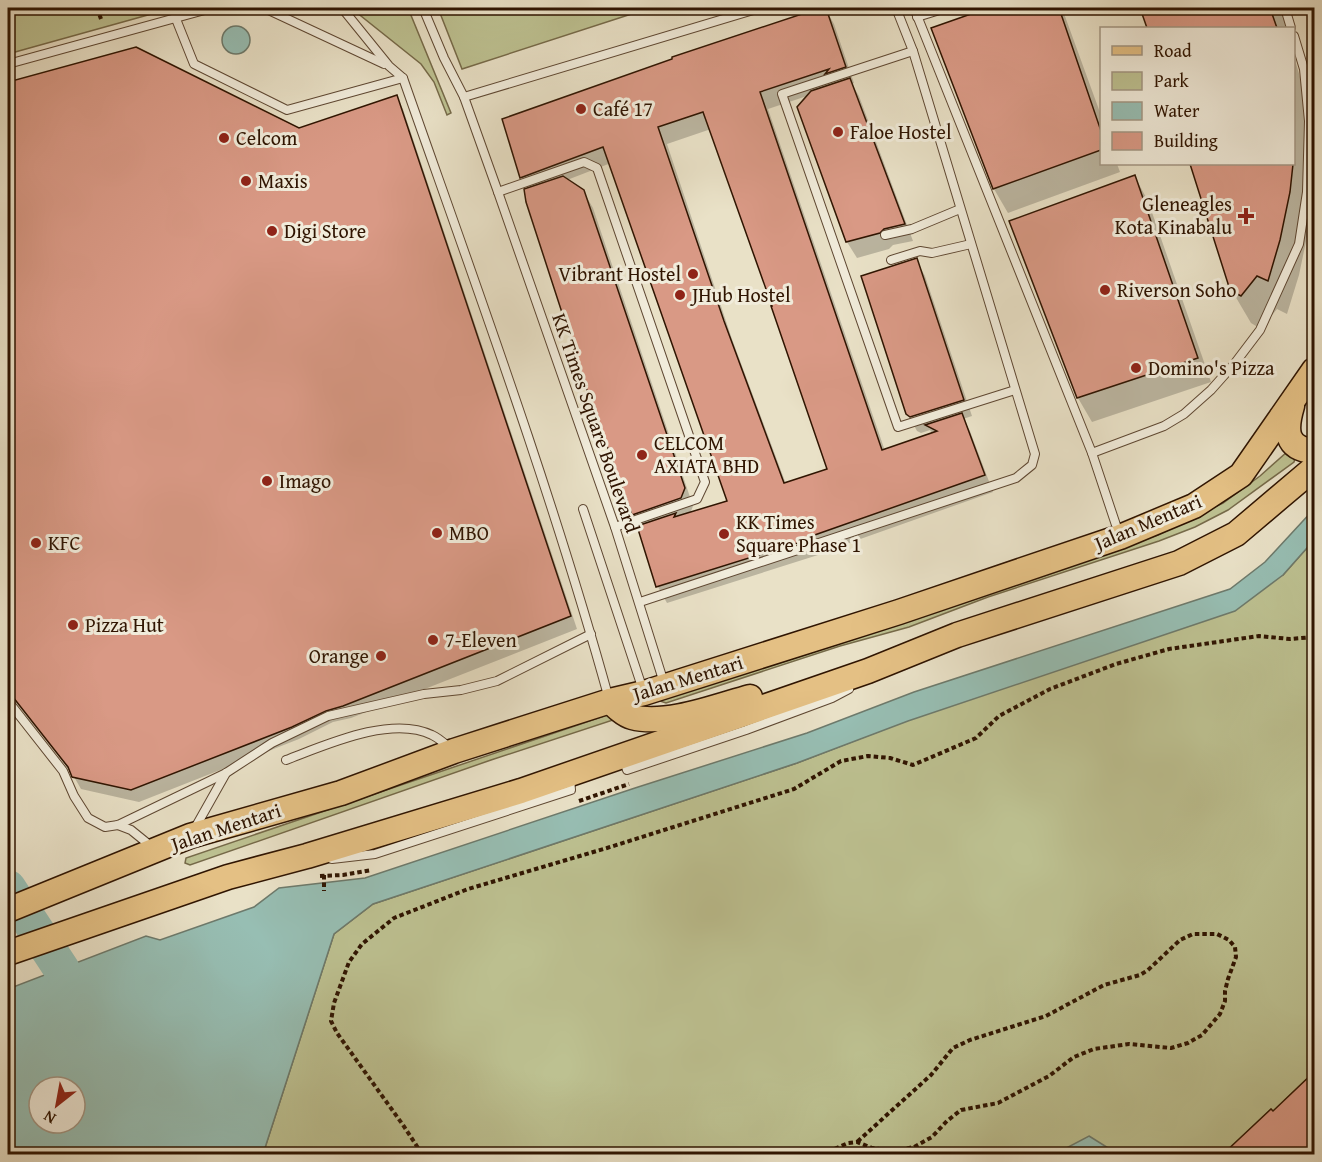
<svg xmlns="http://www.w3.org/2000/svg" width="1322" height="1162" font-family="'Gentium Book Plus',serif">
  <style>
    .green { fill: #bdc191; stroke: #766a49; stroke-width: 1.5 }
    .water { fill: #97beb3; stroke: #6d7a6c; stroke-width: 1.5; fill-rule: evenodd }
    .shadow { fill: #0003; fill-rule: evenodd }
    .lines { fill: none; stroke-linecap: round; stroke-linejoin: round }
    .river { stroke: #97beb3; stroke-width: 36 }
    .building { fill: #d99985; stroke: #2f1401; stroke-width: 1.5; fill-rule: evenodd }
    .lane-casing { stroke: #5e4732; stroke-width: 10 }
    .primary-casing { stroke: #2f1401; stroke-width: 27 }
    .path { stroke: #2f1401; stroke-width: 4; stroke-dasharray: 4.5 3; stroke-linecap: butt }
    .lane { stroke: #f1ecdb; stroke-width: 8 }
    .primary { stroke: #e4c084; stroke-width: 24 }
    .poi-dot { fill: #8f2418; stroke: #f1ecdb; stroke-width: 2 }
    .labels { text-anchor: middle; stroke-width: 6; stroke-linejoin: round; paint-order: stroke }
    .poi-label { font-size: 20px; fill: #2f1401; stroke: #f1ecdb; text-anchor: start }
    .street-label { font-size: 20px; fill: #2f1401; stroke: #f1ecdb }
  </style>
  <rect width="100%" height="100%" fill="#e9e1c7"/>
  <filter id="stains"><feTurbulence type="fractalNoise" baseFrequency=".00333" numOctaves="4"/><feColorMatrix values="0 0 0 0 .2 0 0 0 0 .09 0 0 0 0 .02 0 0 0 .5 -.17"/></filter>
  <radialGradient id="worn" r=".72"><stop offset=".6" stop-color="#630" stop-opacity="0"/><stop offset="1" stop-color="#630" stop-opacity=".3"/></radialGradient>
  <g class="green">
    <path d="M8,8H173L8,54Z"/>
    <path d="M351,8H408L451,113L447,115L434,82L421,64Z"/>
    <path d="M438,8H650L462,69Z"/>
    <path d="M1287,452L1295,458L1294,462L1228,510L1195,527L1159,541L988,597L909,627L840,646L666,703L660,701V699L986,589L1158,535L1223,503L1260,476Z"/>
    <path d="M1314,540V1072L1285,1100L1314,1132V1154L1271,1109L1224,1154H263L334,934L373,904L797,763L1283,575Z"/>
    <path d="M613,713V720L491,760L190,865L185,863L186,858Z"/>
  </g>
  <g class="water">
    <circle cx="236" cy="40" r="14"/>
    <path d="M1314,509V540L1283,575L1235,611L908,721L797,763L373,904L334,934L263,1154H8V989L146,936L160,940L254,907L279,888L365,878L635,788L807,733L914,692L1230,589L1265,562ZM39,1087H75V1123H39Z"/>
    <path d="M1089,1136L1113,1151V1154H1055Z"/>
  </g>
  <g class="shadow">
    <path d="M825,8L834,24L854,83L852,84L859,96L913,241L893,245L889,249L857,258L847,242L799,107L810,95L768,109L885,451L933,435L930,430L921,433L917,431L908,414L916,260L925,276L972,416L963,419L970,431L993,492L818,554V555L667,603L658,587L639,527L641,526L634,514L529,189L522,177L674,60V58ZM711,129L774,307L829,470L786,484L732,339L667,144ZM611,163L729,502L690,514L693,506L593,208L583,191L567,180Z"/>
    <path d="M993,8H1062L1102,118V164H1117L1120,172L1008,213L994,189L933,28Z"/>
    <path d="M1142,8H1283L1292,28H1149Z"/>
    <path d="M136,49L299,130L396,96L403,109L577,629L351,718L333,722L299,739L139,802L81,789L73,775L8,693V84Z"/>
    <path d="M1294,57L1300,77L1308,121L1312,193L1309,227L1299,275L1287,314L1277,309L1261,329L1251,323L1231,289L1191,164H1294Z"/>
    <path d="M1135,177L1148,201L1211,382L1092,422L1078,398Z"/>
    <path d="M1314,1075V1154H1223L1273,1113Z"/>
  </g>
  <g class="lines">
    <path class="river" d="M8,888L62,970"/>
  </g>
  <g class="building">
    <path d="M820,8H826L846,67L825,74L829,69L760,92L882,450L937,431L925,425L962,413L985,475L809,537L810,539L656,587L637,526L676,513L674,517L727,501L603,147L520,178L502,119L672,59V57ZM703,112L772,306H771L827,469L784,483L724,321L658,127Z"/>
    <path d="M988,8H1059L1101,131V150L993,189L931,28Z"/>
    <path d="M1140,8H1270L1277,28H1147Z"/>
    <path d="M136,47L299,128L397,95L571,616L343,706L326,711L292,727L131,790L72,777L68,767L13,697L8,694V82Z"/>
    <path d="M850,78L905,224L884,229L880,233L846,242L797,107L811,91Z"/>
    <path d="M1190,164H1293L1290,192L1280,240L1268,281L1257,276L1241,296L1230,290Z"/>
    <path d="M1135,175L1198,358L1077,398L1009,221Z"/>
    <path d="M563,176L584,190L685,488L681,498L632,515L580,371H581L526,202L524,189Z"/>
    <path d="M917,258L964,400L910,417L906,414L861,276Z"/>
    <path d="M1314,1072V1155H1222L1271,1109L1273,1111Z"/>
  </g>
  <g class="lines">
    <defs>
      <g id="lane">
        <path d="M264,8L384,64"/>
        <path d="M342,8L389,66L403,78C475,283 551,489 609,699"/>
        <path d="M423,8L444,58L464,97L498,192L615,527L664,683"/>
        <path d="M914,8L1092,453L1164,426L1184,414L1211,390L1235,363L1260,330L1299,244L1307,192L1309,121L1304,69L1294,36"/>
        <path d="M1285,8L1291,28"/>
        <path d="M917,17L946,8"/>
        <path d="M176,19L194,64L287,110L403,78"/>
        <path d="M913,51L782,94L898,427L1015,390"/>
        <path d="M8,64L212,8"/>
        <path d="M464,97L760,8"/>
        <path d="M498,192L584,162L597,168L705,482L697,499L615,527"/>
        <path d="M885,235L912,229L960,209"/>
        <path d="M891,260L920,251L932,253L971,244"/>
        <path d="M1092,453L1119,534"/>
        <path d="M583,509L643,690"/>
        <path d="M640,602L1016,478L1032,465L1035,454L913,51L896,8"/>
        <path d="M8,701L63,771L74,796L88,818L105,827L118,825L226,773L272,743L328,716L424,694L461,690L497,681L591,634"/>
        <path d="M286,760C326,745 391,715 432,735C439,738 445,744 451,749"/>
        <path d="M624,760L627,770L746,730L832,698L849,689"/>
        <path d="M118,825L131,830L152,847"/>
        <path d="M195,828L226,773"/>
        <path d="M332,859L375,854L571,790L570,778"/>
      </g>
      <g id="primary">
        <path d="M1292,406C1285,430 1285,449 1314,451"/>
        <path d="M610,701C616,707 624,715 632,717C666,726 717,706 750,697"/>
        <path d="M8,910L190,836L341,793L454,751L610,701L644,693L899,612L1120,537L1194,506L1241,475L1314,370"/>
        <path d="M8,953L228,877L307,856L521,791L868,671L957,635L1179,563L1236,534L1314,468"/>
      </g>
    </defs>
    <use href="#lane" class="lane-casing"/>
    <use href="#primary" class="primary-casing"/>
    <g class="path">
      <path d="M8,8H11"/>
      <path d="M97,8L101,19"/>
      <path d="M579,801L629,784"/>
      <path d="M324,875V891"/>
      <path d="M320,876L343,875L372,870"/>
      <path d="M422,1154L403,1125L337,1033L331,1021L334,1003L349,962L362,944L394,918L468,889L607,848L794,789L841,761L868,756L890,758L913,765L976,738L999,716L1050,689L1116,664L1169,649L1259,636L1290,639L1314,637"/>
      <path d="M830,1154L832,1150L848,1143L857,1142L872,1148L895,1151L914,1147L932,1137L947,1121L961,1110L998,1103L1049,1076L1074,1057L1094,1049L1129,1044L1171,1048L1188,1043L1202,1035L1220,1014L1225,1001V991L1228,979L1236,957L1235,947L1229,940L1217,934H1193L1180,940L1148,970L1140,975L1104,985L1046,1016L970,1040L953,1048L931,1075L857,1142"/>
    </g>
    <use href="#lane" class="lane"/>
    <use href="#primary" class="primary"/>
  </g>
  <g class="poi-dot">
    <circle cx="581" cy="109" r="6"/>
    <circle cx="838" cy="132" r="6"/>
    <circle cx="224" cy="138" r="6"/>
    <circle cx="246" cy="181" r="6"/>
    <path d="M1243 207h6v6h6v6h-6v6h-6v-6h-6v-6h6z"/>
    <circle cx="272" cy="231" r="6"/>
    <circle cx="693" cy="274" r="6"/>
    <circle cx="1105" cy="290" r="6"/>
    <circle cx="680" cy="295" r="6"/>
    <circle cx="1136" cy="368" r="6"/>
    <circle cx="642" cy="455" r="6"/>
    <circle cx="267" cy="481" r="6"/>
    <circle cx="437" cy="533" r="6"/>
    <circle cx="724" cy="534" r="6"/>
    <circle cx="36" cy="543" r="6"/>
    <circle cx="73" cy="625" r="6"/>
    <circle cx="433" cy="640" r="6"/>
    <circle cx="381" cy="656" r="6"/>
  </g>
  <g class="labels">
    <g class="poi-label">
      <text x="593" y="116">Café 17</text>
      <text x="850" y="139">Faloe Hostel</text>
      <text x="236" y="145">Celcom</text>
      <text x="258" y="188">Maxis</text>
      <text x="1232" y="211" text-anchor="end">Gleneagles<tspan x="1232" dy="23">Kota Kinabalu</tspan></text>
      <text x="284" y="238">Digi Store</text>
      <text x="681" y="281" text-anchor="end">Vibrant Hostel</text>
      <text x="1117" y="297">Riverson Soho</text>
      <text x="692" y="302">JHub Hostel</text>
      <text x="1148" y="375">Domino's Pizza</text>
      <text x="654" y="450">CELCOM<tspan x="654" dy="23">AXIATA BHD</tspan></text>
      <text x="279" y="488">Imago</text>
      <text x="736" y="529">KK Times<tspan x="736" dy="23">Square Phase 1</tspan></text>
      <text x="449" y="540">MBO</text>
      <text x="48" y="550">KFC</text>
      <text x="85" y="632">Pizza Hut</text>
      <text x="445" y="647">7-Eleven</text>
      <text x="369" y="663" text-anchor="end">Orange</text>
    </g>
    <g class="street-label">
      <text transform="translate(596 423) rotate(71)" y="7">KK Times Square Boulevard</text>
      <text transform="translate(1148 522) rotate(-23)" y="7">Jalan Mentari</text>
      <text transform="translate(688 678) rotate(-17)" y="7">Jalan Mentari</text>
      <text transform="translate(226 827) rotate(-18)" y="7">Jalan Mentari</text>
    </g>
  </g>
  <rect width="1322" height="1162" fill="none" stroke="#e9e1c7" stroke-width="30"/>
  <rect x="9" y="9" width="1304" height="1144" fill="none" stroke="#2f1401" stroke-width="3"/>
  <rect x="15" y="15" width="1292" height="1132" fill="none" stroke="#2f1401" stroke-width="1.5"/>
  <rect x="1100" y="27" width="195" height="138" fill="#f1ecdb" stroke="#a39684" stroke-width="1.5"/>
  <rect x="1112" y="46" width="30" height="9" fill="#e4c084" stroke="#a39684" stroke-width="1.5"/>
  <text x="1154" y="57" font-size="18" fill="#2f1401">Road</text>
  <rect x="1112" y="72" width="30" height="18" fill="#bdc191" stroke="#a39684" stroke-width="1.5"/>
  <text x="1154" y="87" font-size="18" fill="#2f1401">Park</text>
  <rect x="1112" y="102" width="30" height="18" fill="#97beb3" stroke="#a39684" stroke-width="1.5"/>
  <text x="1154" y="117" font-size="18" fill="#2f1401">Water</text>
  <rect x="1112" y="132" width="30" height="18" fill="#d99985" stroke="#a39684" stroke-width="1.5"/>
  <text x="1154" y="147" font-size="18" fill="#2f1401">Building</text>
  <g transform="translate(57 1105) rotate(211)"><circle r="28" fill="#f1ecdb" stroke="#a39684" stroke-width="1.5"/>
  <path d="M0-4.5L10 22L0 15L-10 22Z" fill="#8f2418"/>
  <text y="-9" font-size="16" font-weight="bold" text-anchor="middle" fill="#2f1401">N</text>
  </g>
  <rect width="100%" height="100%" filter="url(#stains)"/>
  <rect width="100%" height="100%" fill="url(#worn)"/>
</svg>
